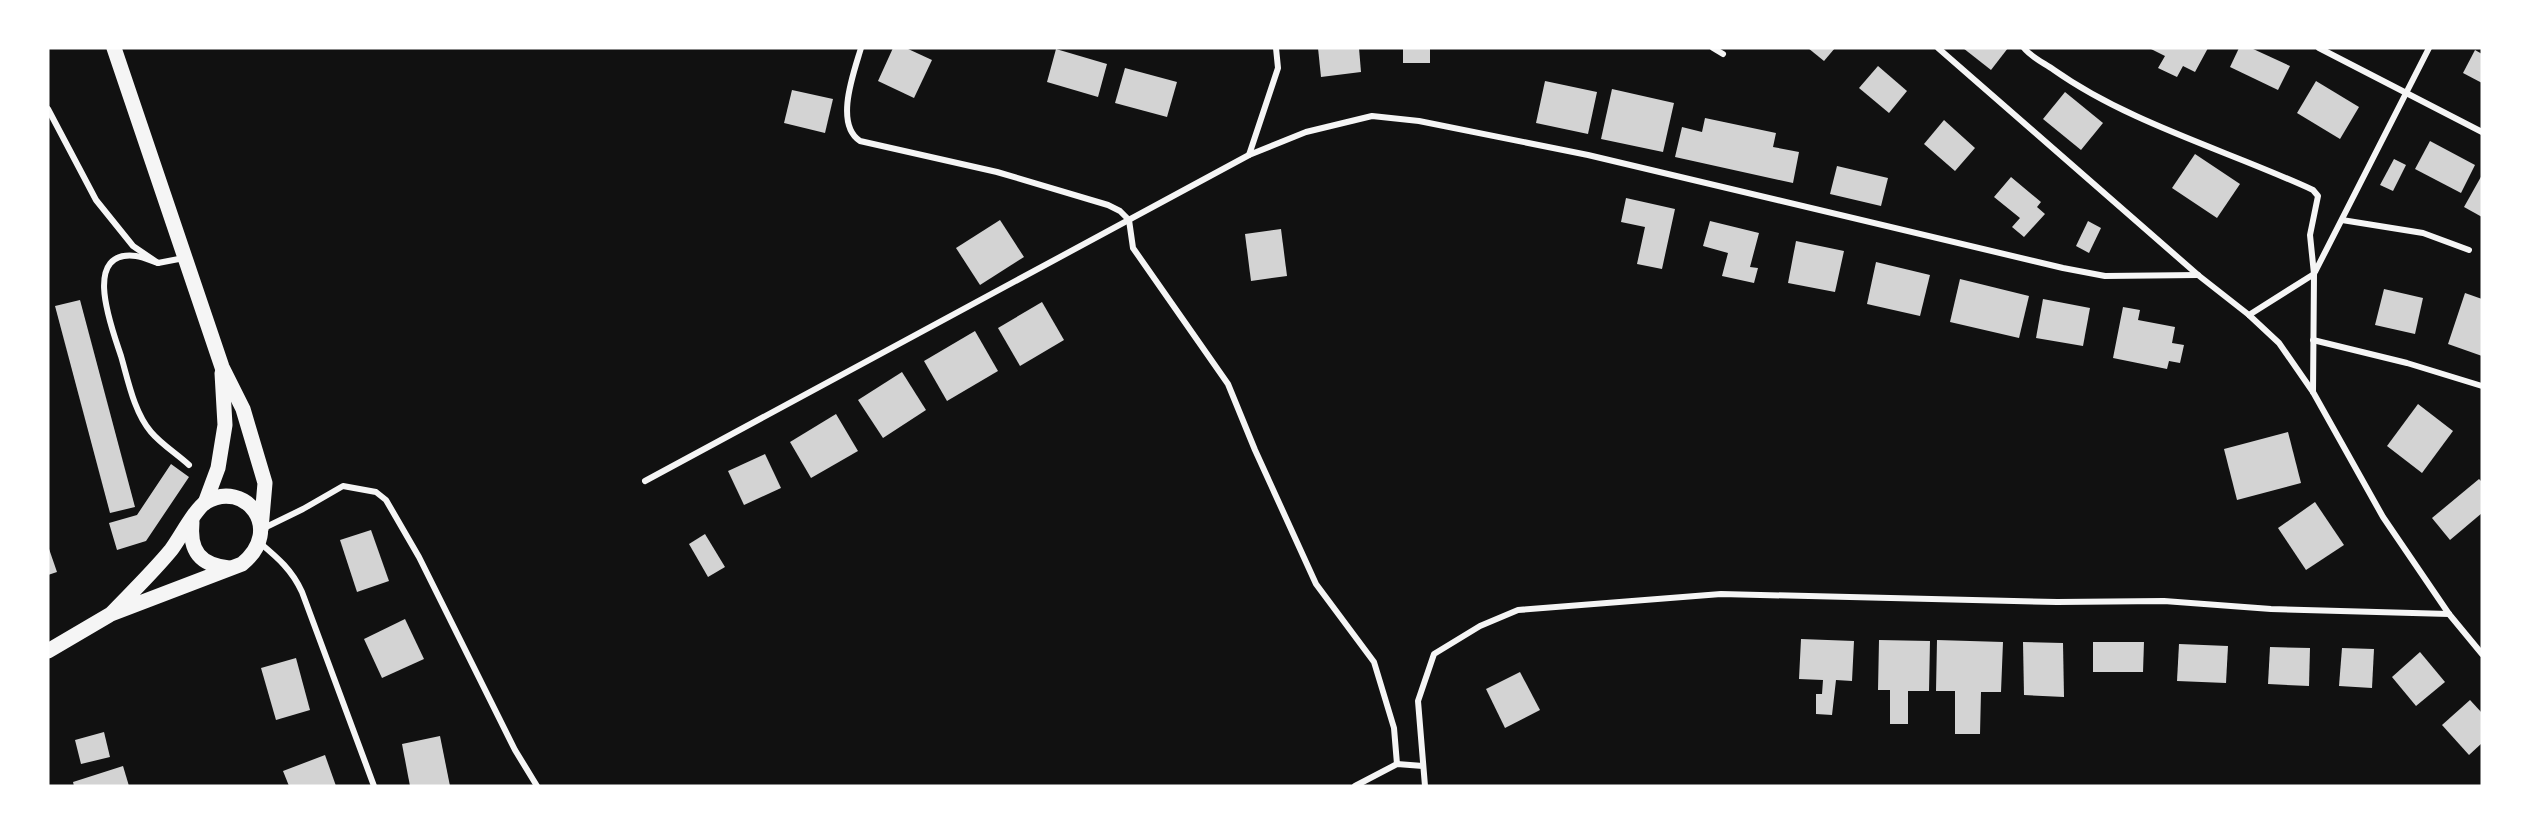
<svg xmlns="http://www.w3.org/2000/svg" width="2530" height="834" font-family="'Golos Text',sans-serif">
  <style>
    .building { fill: #d3d3d3 }
    .lines { fill: none; stroke-linecap: round; stroke-linejoin: round }
    .minor { stroke: #f5f5f5; stroke-width: 6 }
    .primary { stroke: #f5f5f5; stroke-width: 15 }
  </style>
  <rect width="100%" height="100%" fill="#111"/>
  <g class="building">
    <path d="M893,48H906L932,60L914,98L878,81Z"/>
    <path d="M1318,48H1359L1361,72L1321,77Z"/>
    <rect x="1403" y="48" width="27" height="15"/>
    <path d="M1808,48H1835L1824,61Z"/>
    <path d="M1963,48H2008L1991,70Z"/>
    <path d="M2149,48H2208L2195,72L2183,66L2177,77L2158,68L2165,56Z"/>
    <path d="M2239,48H2251L2290,66L2278,90L2230,67Z"/>
    <path d="M1056,49L1107,64L1098,97L1047,82Z"/>
    <path d="M2475,50L2482,54V83L2463,73Z"/>
    <path d="M1878,66L1907,91L1889,113L1859,88Z"/>
    <path d="M1125,68L1177,82L1167,117L1115,103Z"/>
    <path d="M1545,81L1597,92L1588,134L1536,123Z"/>
    <path d="M2316,81L2359,107L2340,139L2297,113Z"/>
    <path d="M1612,89L1674,103L1663,152L1601,139Z"/>
    <path d="M792,90L833,99L825,133L784,123Z"/>
    <path d="M2065,92L2103,123L2081,150L2043,119Z"/>
    <path d="M1705,118L1776,133L1773,147L1799,152L1793,183L1675,157L1682,127L1702,132Z"/>
    <path d="M1944,120L1975,148L1955,171L1924,144Z"/>
    <path d="M2430,141L2475,165L2461,193L2415,169Z"/>
    <path d="M2195,154L2240,184L2217,218L2172,188Z"/>
    <path d="M2394,159L2406,165L2393,191L2380,185Z"/>
    <path d="M1837,166L1888,178L1881,206L1830,194Z"/>
    <path d="M2482,175V217L2464,207Z"/>
    <path d="M2011,177L2041,202L2037,207L2045,214L2024,237L2012,227L2020,218L1994,197Z"/>
    <path d="M1626,198L1675,209L1662,269L1637,264L1645,227L1621,222Z"/>
    <path d="M1000,220L1024,257L980,285L956,248Z"/>
    <path d="M1710,221L1759,233L1750,267L1758,268L1754,283L1722,276L1728,253L1703,246Z"/>
    <path d="M2088,221L2101,228L2089,253L2076,246Z"/>
    <path d="M1281,229L1287,276L1251,281L1245,234Z"/>
    <path d="M1796,241L1844,251L1835,292L1788,283Z"/>
    <path d="M1876,262L1930,275L1920,316L1867,304Z"/>
    <path d="M1960,279L2029,296L2019,338L1950,322Z"/>
    <path d="M2384,289L2423,298L2415,334L2375,325Z"/>
    <path d="M2465,293L2482,299V356L2448,344Z"/>
    <path d="M2043,299L2090,308L2083,346L2036,338Z"/>
    <path d="M80,300L135,507L110,513L55,306Z"/>
    <path d="M1042,302L1064,340L1020,366L998,328Z"/>
    <path d="M2123,307L2140,310L2138,320L2175,327L2172,343L2184,345L2180,363L2169,361L2167,369L2113,358Z"/>
    <path d="M975,331L998,371L947,401L924,361Z"/>
    <path d="M902,372L926,410L883,438L858,400Z"/>
    <path d="M2418,404L2453,431L2422,473L2387,446Z"/>
    <path d="M836,414L858,451L811,478L790,442Z"/>
    <path d="M2288,432L2301,483L2237,500L2224,449Z"/>
    <path d="M765,454L781,488L744,505L728,471Z"/>
    <path d="M171,464L189,477L146,541L117,550L109,523L137,515Z"/>
    <path d="M2479,479L2482,482V513L2450,540L2432,518Z"/>
    <path d="M2315,502L2344,545L2306,570L2278,528Z"/>
    <path d="M371,530L389,581L357,592L340,540Z"/>
    <path d="M705,534L725,567L708,577L689,544Z"/>
    <path d="M48,546L57,572L48,575Z"/>
    <path d="M405,619L424,659L382,678L364,639Z"/>
    <path d="M1801,639L1854,641L1852,681L1836,680L1832,715L1816,714V694H1822L1823,680L1799,679Z"/>
    <path d="M1879,640L1930,641L1929,691H1908V724H1890V690H1878Z"/>
    <path d="M1937,640L2003,642L2001,692H1981L1980,734H1955V691H1936Z"/>
    <path d="M2023,642L2063,643L2064,697L2024,695Z"/>
    <path d="M2093,642H2144L2143,672H2093Z"/>
    <path d="M2179,644L2228,646L2226,683L2177,681Z"/>
    <path d="M2270,647L2310,648L2309,686L2268,684Z"/>
    <path d="M2342,648L2374,649L2372,688L2339,686Z"/>
    <path d="M2420,652L2445,682L2416,706L2392,677Z"/>
    <path d="M296,658L310,710L276,720L261,668Z"/>
    <path d="M1520,672L1540,710L1505,728L1486,689Z"/>
    <path d="M2470,700L2482,713V743L2469,755L2442,725Z"/>
    <path d="M104,732L110,757L81,764L75,740Z"/>
    <path d="M440,736L450,786H410L402,744Z"/>
    <path d="M325,755L336,786H289L283,771Z"/>
    <path d="M123,766L129,786H74L73,782Z"/>
  </g>
  <g class="lines">
    <g class="minor">
      <path d="M861,48C854,72 834,124 860,141L997,172L1108,205L1120,211L1129,220L1133,248L1228,384L1255,450L1316,584L1374,662L1394,728L1397,764"/>
      <path d="M1713,48L1723,54"/>
      <path d="M1938,48L2198,275L2249,315L2279,343L2313,392L2383,517L2449,614L2482,654"/>
      <path d="M2024,48C2031,57 2044,63 2054,70C2129,123 2229,151 2313,190L2318,196L2310,235L2314,274L2313,392"/>
      <path d="M2319,48L2482,132"/>
      <path d="M48,109L96,200L133,246L158,263L184,258"/>
      <path d="M1249,155L1278,68L1276,48"/>
      <path d="M2342,220L2423,233L2469,250"/>
      <path d="M158,263C151,261 144,257 136,256C80,249 113,331 121,356C128,380 134,412 151,432C161,444 177,454 189,465"/>
      <path d="M2315,272L2429,48"/>
      <path d="M2249,315L2314,274"/>
      <path d="M2313,340L2407,363L2482,386"/>
      <path d="M645,481L1249,155L1306,132L1372,116L1419,121L1588,155L2063,268L2105,276L2198,275"/>
      <path d="M262,529L303,509L343,486L376,492L386,500L419,557L515,750L537,786"/>
      <path d="M260,543C278,558 292,570 302,592L374,786"/>
      <path d="M1355,786L1397,764L1423,766"/>
      <path d="M1425,786L1418,701L1434,654L1480,626L1518,610L1721,594L2057,602L2164,601L2271,609L2449,614"/>
    </g>
    <g class="primary">
      <path d="M114,48L222,367L243,409L265,483L261,529"/>
      <path d="M205,503L218,468L225,425L222,373"/>
      <path d="M192,522C189,551 200,565 229,568"/>
      <path d="M48,651L111,614L242,564C285,529 245,479 206,502C195,509 180,538 171,550C152,573 131,593 111,614"/>
    </g>
  </g>
  <rect width="2530" height="834" fill="none" stroke="#ffffff" stroke-width="99"/>
</svg>
